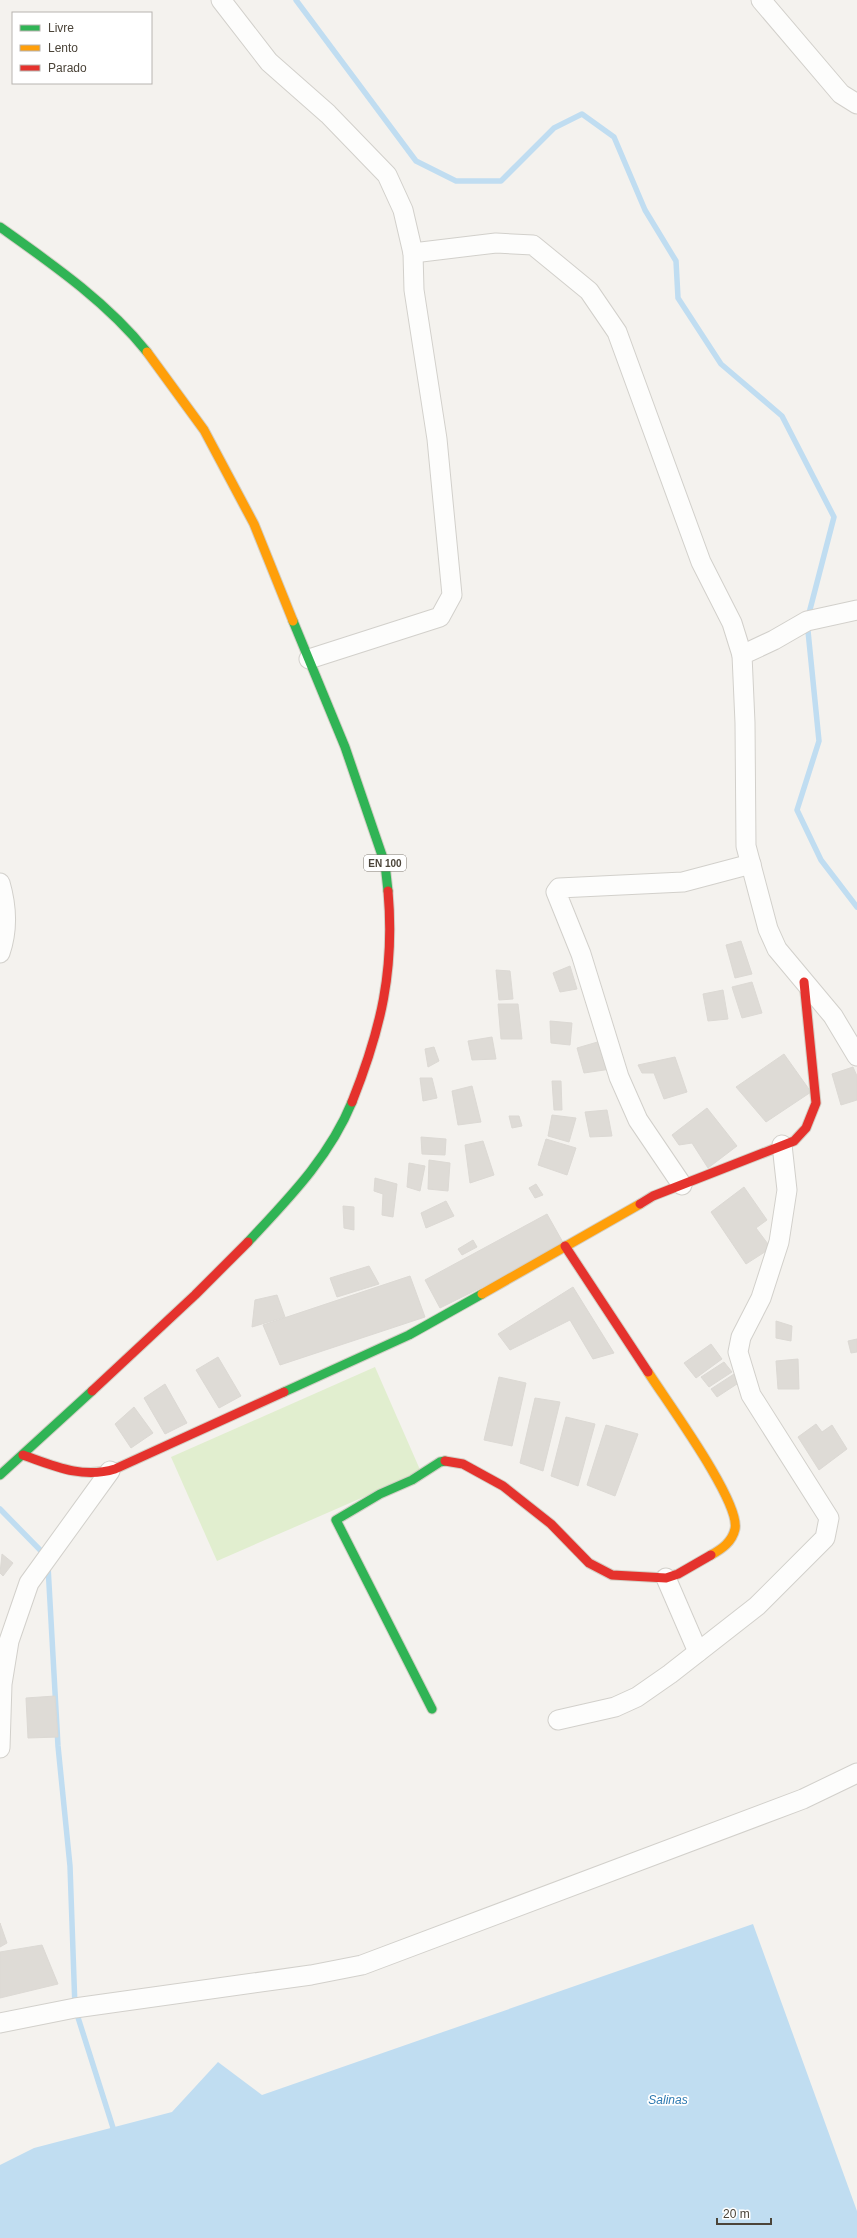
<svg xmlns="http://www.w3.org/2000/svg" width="857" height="2238" font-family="Helvetica,sans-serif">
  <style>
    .green { fill: #e1eecf }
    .water { fill: #c0ddf1 }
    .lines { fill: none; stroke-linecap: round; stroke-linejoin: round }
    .stream { stroke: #c0ddf1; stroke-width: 5.5 }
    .building { fill: #dedbd6; stroke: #dcd9d4 }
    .street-casing { stroke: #d2d0cb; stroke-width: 21 }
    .fast-casing { stroke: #d3cfc5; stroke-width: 11 }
    .slow-casing { stroke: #d3cfc5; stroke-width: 11 }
    .jam-casing { stroke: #d3cfc5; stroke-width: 11 }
    .street { stroke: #fdfdfc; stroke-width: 19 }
    .fast { stroke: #30b455; stroke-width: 9 }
    .slow { stroke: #ff9f0a; stroke-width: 9 }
    .jam { stroke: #e5322d; stroke-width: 9 }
    .labels { text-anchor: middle; stroke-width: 3.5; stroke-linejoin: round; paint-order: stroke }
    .shield { fill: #fff; stroke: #817c74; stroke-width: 1 }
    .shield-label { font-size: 10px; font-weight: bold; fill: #4b4439 }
    .water-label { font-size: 12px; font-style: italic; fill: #2e7ab2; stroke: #fff }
  </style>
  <rect width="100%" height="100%" fill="#f4f2ee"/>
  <path class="green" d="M375,1367L421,1472L217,1561L171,1457Z"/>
  <path class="water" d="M753,1924L857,2211V2238H0V2165L34,2148L172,2112L218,2062L262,2095Z"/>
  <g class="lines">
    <g class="stream">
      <path d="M296,0L416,161L456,181H501L554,128L582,114L614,137L645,210L676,261L678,298L721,364L782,416L834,517L807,621L819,741L797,810L821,860L857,907"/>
      <path d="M0,1509L46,1556"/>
      <path d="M48,1566L58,1746L70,1866L75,2008L115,2134"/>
    </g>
  </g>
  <g class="building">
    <path d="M741,941L752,974L735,978L726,945Z"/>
    <path d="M570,966L577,989L560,992L553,973Z"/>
    <path d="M496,970L510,971L513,999L499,1000Z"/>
    <path d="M752,982L762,1013L742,1018L732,987Z"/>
    <path d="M723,990L728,1019L708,1021L703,994Z"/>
    <path d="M498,1004H518L522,1039H501Z"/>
    <path d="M550,1021L572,1023L570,1045L551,1043Z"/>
    <path d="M492,1037L496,1059L472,1060L468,1041Z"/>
    <path d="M601,1041L611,1069L584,1073L577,1048Z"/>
    <path d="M434,1047L439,1061L428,1067L425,1049Z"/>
    <path d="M784,1054L811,1092L766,1122L736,1087Z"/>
    <path d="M675,1057L687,1092L664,1099L654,1073H642L638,1065Z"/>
    <path d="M853,1067L857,1076V1100L841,1105L832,1074Z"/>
    <path d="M420,1078H432L437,1098L423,1101Z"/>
    <path d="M552,1081H561L562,1110H554Z"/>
    <path d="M472,1086L481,1122L458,1125L452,1091Z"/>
    <path d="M707,1108L737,1146L708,1168L692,1143L679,1145L672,1135Z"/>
    <path d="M607,1110L612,1136L590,1137L585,1112Z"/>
    <path d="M552,1115L576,1118L569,1142L548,1136Z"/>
    <path d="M509,1116H519L522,1126L512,1128Z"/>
    <path d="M421,1137L446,1139L445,1155L422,1154Z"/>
    <path d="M546,1139L576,1148L567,1175L538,1165Z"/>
    <path d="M483,1141L494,1175L470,1183L465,1145Z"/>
    <path d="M429,1160L450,1163L448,1191L428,1189Z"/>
    <path d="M409,1163L425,1166L420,1191L407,1187Z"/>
    <path d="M375,1178L397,1184L393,1217L382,1215L383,1194L374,1191Z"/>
    <path d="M536,1184L543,1195L535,1198L529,1188Z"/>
    <path d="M744,1187L767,1220L756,1228L771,1248L746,1264L711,1212Z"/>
    <path d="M446,1201L454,1216L426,1228L421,1213Z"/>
    <path d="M343,1206L354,1207V1230L344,1228Z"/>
    <path d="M547,1214L565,1246L440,1308L425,1280Z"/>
    <path d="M473,1240L477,1247L462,1255L458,1249Z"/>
    <path d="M369,1266L379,1284L337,1297L330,1278Z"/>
    <path d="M410,1276L425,1317L280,1365L263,1325Z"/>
    <path d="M573,1287L614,1353L593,1359L570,1320L510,1350L498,1334Z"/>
    <path d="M277,1295L285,1317L252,1327L255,1300Z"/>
    <path d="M776,1321L792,1326L791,1341L776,1338Z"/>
    <path d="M857,1339V1352L851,1353L848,1341Z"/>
    <path d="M711,1344L722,1359L696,1378L684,1363Z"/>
    <path d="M218,1357L241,1396L219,1408L196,1370Z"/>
    <path d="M798,1359L799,1389H778L776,1361Z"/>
    <path d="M724,1362L732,1372L709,1387L701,1377Z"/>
    <path d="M734,1374L740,1382L717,1397L711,1389Z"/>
    <path d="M499,1377L526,1383L512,1446L484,1440Z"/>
    <path d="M165,1384L187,1423L165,1434L144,1398Z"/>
    <path d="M535,1398L560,1402L543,1471L520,1463Z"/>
    <path d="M134,1407L153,1433L131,1448L115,1424Z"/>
    <path d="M566,1417L595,1424L578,1486L551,1476Z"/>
    <path d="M816,1424L822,1432L832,1425L847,1449L819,1470L798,1437Z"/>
    <path d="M606,1425L638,1434L615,1496L587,1485Z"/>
    <path d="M2,1554L13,1563L3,1576L0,1573Z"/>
    <path d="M55,1696L58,1737L28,1738L26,1698Z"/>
    <path d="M0,1923L7,1943L0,1947Z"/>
    <path d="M42,1945L58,1984L0,1998V1952Z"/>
  </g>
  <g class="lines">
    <defs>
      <g id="street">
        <path d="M221,0L269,62L328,114L387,175L403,210L413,253L414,290L437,439L452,595L440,617L309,659"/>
        <path d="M761,0L841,94L857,104"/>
        <path d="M413,253L496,243L533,245L589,291L617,332L701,562L732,623L742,655"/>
        <path d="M857,610L807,621L774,640L742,655L745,723L746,846L768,929L777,949L833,1016L857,1056"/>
        <path d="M0,883C7,907 8,930 0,953"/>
        <path d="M682,1185L638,1120L619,1077L581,954L556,892L559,888L683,882L751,864"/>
        <path d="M666,1578L698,1652"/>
        <path d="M558,1720L615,1707L637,1697L670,1674L757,1606L825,1538L829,1518L751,1395L738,1352L741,1337L761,1298L779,1242L787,1190L782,1145"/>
        <path d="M0,1748L2,1684L9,1641L29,1583L110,1471"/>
        <path d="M0,2023L75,2008L311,1975L362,1965L803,1799L857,1773"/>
      </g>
      <g id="fast">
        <path d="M0,227C52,264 107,302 147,352"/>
        <path d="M293,621L345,747L385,864L388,891"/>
        <path d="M248,1242C288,1199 329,1158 352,1102"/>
        <path d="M284,1392L409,1335L482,1294"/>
        <path d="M0,1475L92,1391"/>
        <path d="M432,1709L336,1520L380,1494L412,1480L440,1462L445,1461"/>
      </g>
      <g id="slow">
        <path d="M147,352L204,430L254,524L293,621"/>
        <path d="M482,1294L640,1204"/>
        <path d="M648,1372C665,1399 741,1502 735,1529C732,1542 722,1549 711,1555"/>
      </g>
      <g id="jam">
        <path d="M352,1102C381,1029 395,970 388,891"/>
        <path d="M640,1204L653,1196L794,1141L806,1128L816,1103L804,982"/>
        <path d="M565,1246L648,1372"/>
        <path d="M92,1391L195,1295L248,1242"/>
        <path d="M23,1455C54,1466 82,1479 115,1469L284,1392"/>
        <path d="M445,1461L463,1464L503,1486L551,1524L589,1563L612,1575L666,1578L678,1574L711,1555"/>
      </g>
    </defs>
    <use href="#street" class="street-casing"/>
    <use href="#fast" class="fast-casing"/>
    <use href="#slow" class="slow-casing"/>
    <use href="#jam" class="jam-casing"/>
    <use href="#street" class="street"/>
    <use href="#fast" class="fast"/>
    <use href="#slow" class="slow"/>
    <use href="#jam" class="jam"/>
  </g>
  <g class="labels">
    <rect class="shield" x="364" y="855" width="42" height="16" rx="3"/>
    <g class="shield-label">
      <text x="385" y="867">EN 100</text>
    </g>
    <g class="water-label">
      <text x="668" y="2104">Salinas</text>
    </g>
  </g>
  <rect x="12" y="12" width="140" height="72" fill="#ffffff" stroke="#b7b4b0"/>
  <rect x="20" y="25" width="20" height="6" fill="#30b455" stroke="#b7b4b0"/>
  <text x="48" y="32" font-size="12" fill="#4b4439">Livre</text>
  <rect x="20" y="45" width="20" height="6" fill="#ff9f0a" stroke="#b7b4b0"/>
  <text x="48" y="52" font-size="12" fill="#4b4439">Lento</text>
  <rect x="20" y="65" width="20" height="6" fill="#e5322d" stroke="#b7b4b0"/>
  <text x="48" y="72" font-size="12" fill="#4b4439">Parado</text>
  <path d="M717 2218v6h54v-6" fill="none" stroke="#4b4439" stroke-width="2"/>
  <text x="723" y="2218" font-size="12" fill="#4b4439" stroke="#ffffff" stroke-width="3" paint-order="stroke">20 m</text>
</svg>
